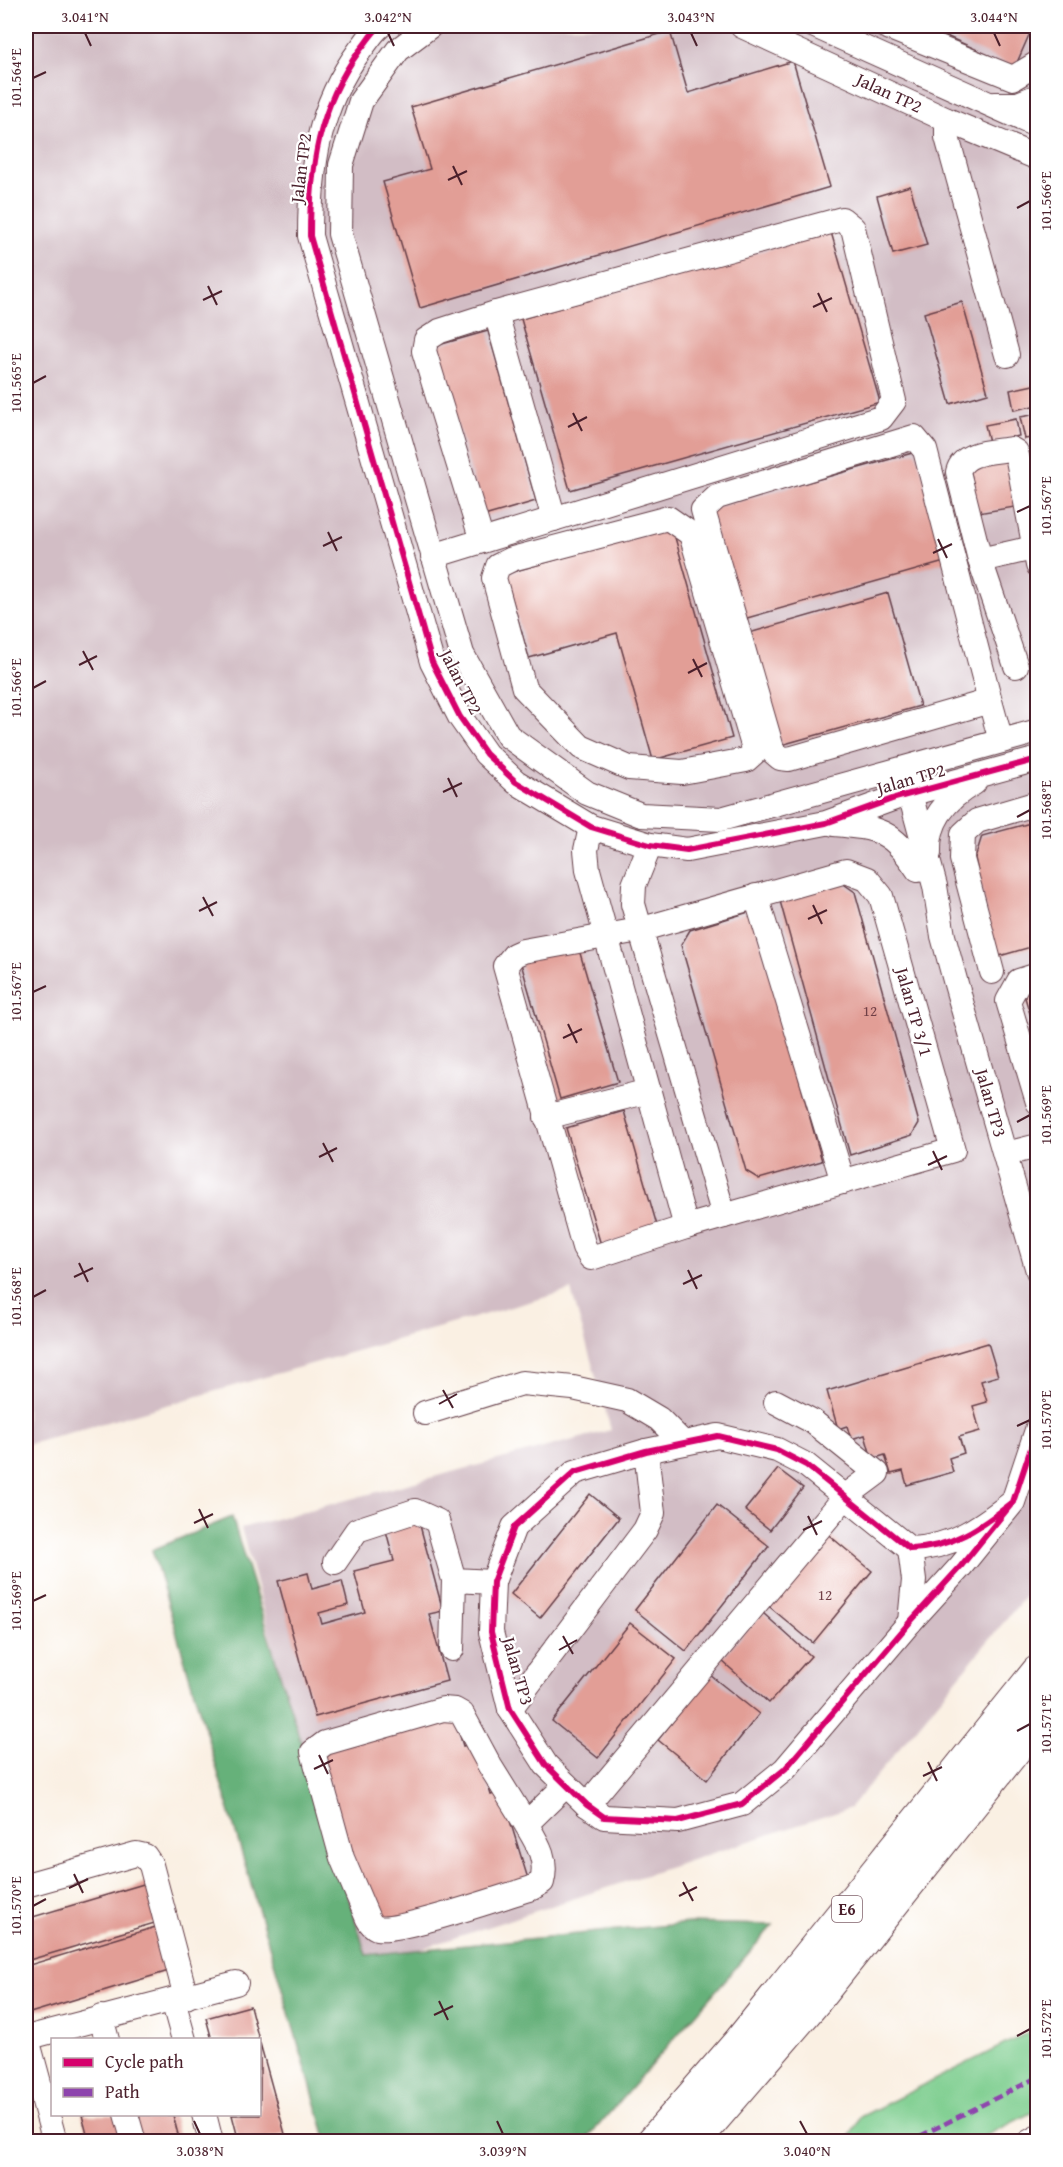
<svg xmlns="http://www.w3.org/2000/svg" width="1063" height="2167" font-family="'Gentium Book Plus',serif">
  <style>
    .industrial { fill: #d2bdc5 }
    .green { fill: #7ece8f; stroke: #64765d; stroke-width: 1.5 }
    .forest { fill: #66b17a; stroke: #586852; stroke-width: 1.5 }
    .building { fill: #e29e96 }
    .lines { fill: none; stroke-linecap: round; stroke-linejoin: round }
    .minor-casing { stroke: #643e47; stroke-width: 26 }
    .highway-casing { stroke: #643e47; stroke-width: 35 }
    .minor { stroke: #fff; stroke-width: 24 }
    .highway { stroke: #fff; stroke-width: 33 }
    .quiet { stroke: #8e44ad; stroke-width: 4.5; stroke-dasharray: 9 4.5; stroke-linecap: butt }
    .cycleway-casing { stroke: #fff; stroke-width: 10 }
    .cycleway { stroke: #d6006c; stroke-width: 6 }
    .ticks { fill: none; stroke: #4a1f2b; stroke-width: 2 }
    .labels { text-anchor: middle; stroke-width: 4.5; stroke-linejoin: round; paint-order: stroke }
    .number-label { font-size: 15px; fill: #703f46 }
    .shield { fill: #fff; stroke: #80626b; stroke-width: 1.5 }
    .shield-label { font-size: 16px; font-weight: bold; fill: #4a1f2b }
    .street-label { font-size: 18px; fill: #4a1f2b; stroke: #fff }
    .neatline { fill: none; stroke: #4a1f2b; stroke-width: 2 }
    .ticks-label { font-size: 15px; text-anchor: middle; fill: #4a1f2b }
  </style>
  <rect width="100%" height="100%" fill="#fff"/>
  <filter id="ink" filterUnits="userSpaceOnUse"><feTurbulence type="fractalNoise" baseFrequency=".0167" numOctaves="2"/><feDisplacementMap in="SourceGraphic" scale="12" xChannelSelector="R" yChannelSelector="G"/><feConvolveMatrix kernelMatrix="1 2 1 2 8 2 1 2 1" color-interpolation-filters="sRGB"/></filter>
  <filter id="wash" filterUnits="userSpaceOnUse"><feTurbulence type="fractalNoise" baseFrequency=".008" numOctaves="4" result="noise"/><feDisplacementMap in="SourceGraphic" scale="24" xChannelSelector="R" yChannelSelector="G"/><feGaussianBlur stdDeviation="1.35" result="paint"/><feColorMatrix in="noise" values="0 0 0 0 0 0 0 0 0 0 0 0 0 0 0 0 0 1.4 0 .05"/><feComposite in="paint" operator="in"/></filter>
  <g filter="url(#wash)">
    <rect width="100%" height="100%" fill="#faf0e3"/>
    <path class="industrial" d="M26,26H1037V1582L850,1808L359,1969L241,1528L611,1430L571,1290L26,1445Z"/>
    <path class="green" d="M1037,2028V2110L975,2141H848L860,2117Z"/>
    <path class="forest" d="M232,1517L366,1955L689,1923L773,1925L585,2141H327L152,1550Z"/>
    <g id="blocks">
      <g class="building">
        <path d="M924,26H1033L1015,67Z"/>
        <path d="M670,31L688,93L793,61L830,187L420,308L383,182L430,169L411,107Z"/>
        <path d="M910,186L927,245L893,254L877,196Z"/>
        <path d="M831,232L880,402L570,490L521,319Z"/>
        <path d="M962,302L988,393L950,404L924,313Z"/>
        <path d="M488,331L536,501L484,516L435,346Z"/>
        <path d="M1038,384V405L1014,410L1010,390Z"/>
        <path d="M1038,414V437L1025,439L1020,417Z"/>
        <path d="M1016,419L1019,436L989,442L985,425Z"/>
        <path d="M916,452L948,561L740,620L709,510Z"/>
        <path d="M1007,460L1015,507L978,513L970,467Z"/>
        <path d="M672,527L732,738L653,760L617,633L529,658L505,574Z"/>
        <path d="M888,593L920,706L781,745L749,633Z"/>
        <path d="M1038,821V945L996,957L975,858L982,836Z"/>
        <path d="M842,883L855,892L919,1123L912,1135L850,1155L780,901Z"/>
        <path d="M752,911L822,1161L759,1179L746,1171L681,945L690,930Z"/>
        <path d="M577,943L618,1082L560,1099L520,960Z"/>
        <path d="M1038,984V1036H1037L1022,988Z"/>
        <path d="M624,1111L658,1229L601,1245L566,1128Z"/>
        <path d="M988,1343L998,1376L981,1381L987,1402L973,1406L980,1431L959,1437L964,1453L949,1458L953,1472L907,1485L903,1471L891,1474L885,1455L872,1459L865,1435L851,1439L847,1426L838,1429L827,1391Z"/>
        <path d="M778,1469L803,1488L770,1530L745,1510Z"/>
        <path d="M590,1494L619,1518L540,1618L511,1594Z"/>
        <path d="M717,1505L769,1546L686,1651L635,1610Z"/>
        <path d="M418,1518L443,1611L429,1614L447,1681L315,1717L278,1581L308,1573L312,1589L342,1581L348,1605L319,1613L322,1624L365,1612L354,1571L394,1561L385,1527Z"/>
        <path d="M824,1531L872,1571L813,1643L765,1603Z"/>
        <path d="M763,1613L811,1656L769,1703L721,1660Z"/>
        <path d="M630,1623L676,1659L598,1758L552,1721Z"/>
        <path d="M710,1675L759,1714L707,1780L658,1740Z"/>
        <path d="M453,1712L463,1746L475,1743L491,1795L501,1792L529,1882L373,1929L320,1752Z"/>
        <path d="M147,1883L158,1922L26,1961V1919Z"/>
        <path d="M159,1926L172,1970L30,2013L26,1999V1966Z"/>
        <path d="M250,2006L259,2040H212L206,2018Z"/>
        <path d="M260,2043L285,2134L258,2142H239L232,2115H260Z"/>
        <path d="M82,2115H121L128,2142H89Z"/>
        <path d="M130,2115H173L180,2142H138Z"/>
      </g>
    </g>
  </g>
  <g filter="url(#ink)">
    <use href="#blocks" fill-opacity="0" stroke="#643e47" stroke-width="1.5"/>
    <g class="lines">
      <defs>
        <g id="minor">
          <path d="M380,26C372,32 367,42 360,50C318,107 310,167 310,236L432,662L460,717L486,754L516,782L591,827L650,845L687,850L826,823L895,798L1038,759"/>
          <path d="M430,26L398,50L361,101L341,165L340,234L462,654L508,736L587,793L641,815L721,819L1038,731"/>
          <path d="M742,26L947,120L1038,158"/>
          <path d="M815,26L1038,126"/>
          <path d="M885,26L1013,78L1038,63"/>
          <path d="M995,104H1018L1038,96"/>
          <path d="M947,120V137L1007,355"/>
          <path d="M496,313L554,519"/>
          <path d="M668,518L691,534L755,752L746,760L682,772L629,768L581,747L524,688L494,578L498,566L512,559Z"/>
          <path d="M433,556L482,541L881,418L894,401L853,228L842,219L496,313L440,331L426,340L424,351L482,541"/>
          <path d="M980,560L958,472C963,451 992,452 1011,449L1016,452L1018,460L1038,565"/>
          <path d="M1016,666L980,560L1038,547"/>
          <path d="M990,701L789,759L780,758L773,752L703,510L717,497L914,437L925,450L990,701L1001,741"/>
          <path d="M906,779L935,886L943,936L956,984L1038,1271"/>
          <path d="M834,824C879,828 892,830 918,870"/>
          <path d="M591,827L586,850L588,870L686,1227L724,1216L633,904L634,885L650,845"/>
          <path d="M929,853C927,821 947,798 974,783"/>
          <path d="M756,896L843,1182"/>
          <path d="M992,972L962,859L963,834L977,821L1038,803"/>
          <path d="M1038,975L1019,981L1008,1001L1038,1102"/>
          <path d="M546,1117L649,1091"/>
          <path d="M1006,1154L1038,1146"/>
          <path d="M686,1227L591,1258L584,1247L505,966L514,955L523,951L639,930L846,871L867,879L881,896L953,1150L724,1216"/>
          <path d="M425,1413L522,1383L573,1388L627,1400L659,1419L683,1443"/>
          <path d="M1013,1502C981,1527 952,1548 910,1549L806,1465L777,1450L718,1436L646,1451L575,1472L514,1527L493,1582L491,1632L510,1709L546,1765L587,1805L604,1817L678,1821L742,1804L785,1769L910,1622L961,1566L1013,1502L1038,1427"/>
          <path d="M335,1562L357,1530L415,1511L437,1521L454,1580L493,1582"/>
          <path d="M910,1622L914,1580L910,1549"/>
          <path d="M452,1649L454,1580"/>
          <path d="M510,1709L645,1530L653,1513L646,1451"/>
          <path d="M587,1805L846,1496L877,1473L812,1421L776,1402"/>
          <path d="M526,1824C538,1844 548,1859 542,1882L532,1888C504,1896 399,1933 377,1928C372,1926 370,1923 368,1919L342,1858L313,1752L325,1743L443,1709L455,1710L462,1714L490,1766L526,1824L566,1785"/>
          <path d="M26,1885L136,1854L145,1856L151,1865L186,1997"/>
          <path d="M173,2000L184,2040"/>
          <path d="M101,2017L107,2040"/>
          <path d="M26,2035L55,2142"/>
          <path d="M26,2038L236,1983"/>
          <path d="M126,2114L134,2142"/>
          <path d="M204,2114L211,2142"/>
          <path d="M1029,2142L1038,2137"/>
        </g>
        <g id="highway">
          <path d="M653,2142L740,2042L1038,1672"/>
          <path d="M693,2142L812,2004L1038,1720"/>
        </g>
      </defs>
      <use href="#minor" class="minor-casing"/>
      <use href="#highway" class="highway-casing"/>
      <use href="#minor" class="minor"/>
      <use href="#highway" class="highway"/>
      <path class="quiet" d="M908,2142L1038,2077"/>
      <defs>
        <g id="cycleway">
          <path d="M380,26C372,32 367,42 360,50C318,107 310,167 310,236L432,662L460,717L486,754L516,782L591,827L650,845L687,850L826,823L895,798L1038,759"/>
          <path d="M1013,1502C981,1527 952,1548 910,1549L806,1465L777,1450L718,1436L646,1451L575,1472L514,1527L493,1582L491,1632L510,1709L546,1765L587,1805L604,1817L678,1821L742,1804L785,1769L910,1622L961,1566L1013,1502L1038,1427"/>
        </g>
      </defs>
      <use href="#cycleway" class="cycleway-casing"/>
      <use href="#cycleway" class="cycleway"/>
    </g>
  </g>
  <path class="ticks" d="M85,33L91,46M388,33L394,46M691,33L697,46M994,33L1000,46M33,78L46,72M453,166L462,185M448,180L467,171M1017,208L1030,201M208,286L217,305M818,293L827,312M203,300L222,291M813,307L832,298M33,383L46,376M573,413L582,431M568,427L587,417M1017,512L1030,506M328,532L337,551M938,539L947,558M323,546L342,537M933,553L952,544M83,651L93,670M693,659L702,677M79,665L97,656M688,673L707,663M33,688L46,681M448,778L457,797M443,792L462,783M1017,817L1030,810M203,897L213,916M813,905L822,924M199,911L217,902M808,919L827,910M33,992L46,986M568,1024L577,1043M563,1038L582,1029M1017,1122L1030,1115M323,1143L333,1162M933,1151L942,1170M319,1157L337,1148M928,1165L947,1156M79,1263L88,1282M688,1270L697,1289M74,1277L93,1268M683,1284L702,1275M33,1297L46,1290M443,1390L453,1408M439,1404L457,1394M1017,1426L1030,1420M199,1509L208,1528M808,1516L817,1535M194,1523L213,1514M803,1530L822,1521M33,1601L46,1595M563,1636L573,1654M559,1650L577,1640M1017,1731L1030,1724M319,1755L328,1774M928,1762L937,1781M314,1769L333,1760M923,1776L942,1767M74,1874L83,1893M683,1882L693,1901M69,1888L88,1879M679,1896L697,1887M33,1906L46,1899M439,2001L448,2020M434,2015L453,2006M1017,2036L1030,2029M194,2121L200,2134M497,2121L503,2134M800,2121L807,2134"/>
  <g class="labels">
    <g class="number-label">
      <text x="870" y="1016">12</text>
      <text x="825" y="1600">12</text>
    </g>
    <rect class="shield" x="832" y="1896" width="30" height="26" rx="4.5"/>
    <g class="shield-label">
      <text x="847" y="1915">E6</text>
    </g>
    <g class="street-label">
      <text transform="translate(889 93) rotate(25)" y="6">Jalan TP2</text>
      <text transform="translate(301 168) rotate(-83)" y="6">Jalan TP2</text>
      <text transform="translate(461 682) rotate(63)" y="6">Jalan TP2</text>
      <text transform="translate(911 779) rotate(-16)" y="6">Jalan TP2</text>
      <text transform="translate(914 1012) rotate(74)" y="6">Jalan TP 3/1</text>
      <text transform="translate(991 1103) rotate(74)" y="6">Jalan TP3</text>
      <text transform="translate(518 1671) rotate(74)" y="6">Jalan TP3</text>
    </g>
  </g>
  <rect width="1063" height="2167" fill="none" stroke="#fff" stroke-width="66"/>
  <rect x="51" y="2038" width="210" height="78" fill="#ffffff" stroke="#b7a5aa" stroke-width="1.5"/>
  <rect x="63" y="2058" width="30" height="9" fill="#d6006c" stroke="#b7a5aa" stroke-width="1.5"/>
  <text x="105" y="2068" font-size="18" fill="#4a1f2b">Cycle path</text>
  <rect x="63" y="2088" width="30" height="9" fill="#8e44ad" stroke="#b7a5aa" stroke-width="1.5"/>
  <text x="105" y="2098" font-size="18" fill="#4a1f2b">Path</text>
  <rect x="33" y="33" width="997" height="2101" class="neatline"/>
  <g class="ticks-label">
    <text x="85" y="22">3.041°N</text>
    <text x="388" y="22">3.042°N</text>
    <text x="691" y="22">3.043°N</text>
    <text x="994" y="22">3.044°N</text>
    <text transform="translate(16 78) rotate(-90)" y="5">101.564°E</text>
    <text transform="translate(1046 201) rotate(-90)" y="5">101.566°E</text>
    <text transform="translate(16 383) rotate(-90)" y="5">101.565°E</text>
    <text transform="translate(1046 506) rotate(-90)" y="5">101.567°E</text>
    <text transform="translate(16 688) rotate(-90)" y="5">101.566°E</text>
    <text transform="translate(1046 810) rotate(-90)" y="5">101.568°E</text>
    <text transform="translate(16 992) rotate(-90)" y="5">101.567°E</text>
    <text transform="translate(1046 1115) rotate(-90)" y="5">101.569°E</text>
    <text transform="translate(16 1297) rotate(-90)" y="5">101.568°E</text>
    <text transform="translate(1046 1420) rotate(-90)" y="5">101.570°E</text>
    <text transform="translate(16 1601) rotate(-90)" y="5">101.569°E</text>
    <text transform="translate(1046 1724) rotate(-90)" y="5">101.571°E</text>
    <text transform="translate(16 1906) rotate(-90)" y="5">101.570°E</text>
    <text transform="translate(1046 2029) rotate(-90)" y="5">101.572°E</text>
    <text x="200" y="2156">3.038°N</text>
    <text x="503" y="2156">3.039°N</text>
    <text x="807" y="2156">3.040°N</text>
  </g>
</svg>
